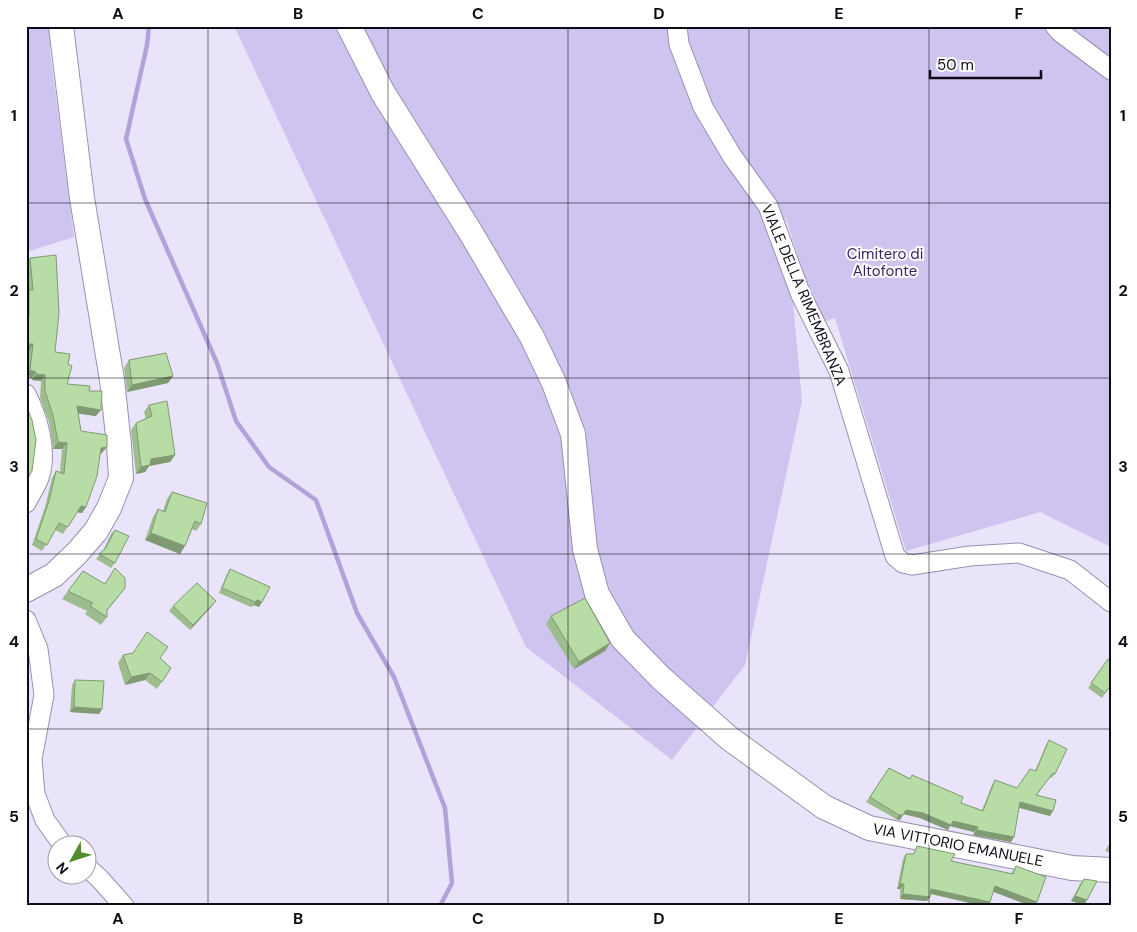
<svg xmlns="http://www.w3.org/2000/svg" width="1137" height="932" font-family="'DM Sans',sans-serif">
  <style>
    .green { fill: #cfc3ef }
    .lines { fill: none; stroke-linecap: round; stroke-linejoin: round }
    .stream { stroke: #b2a2db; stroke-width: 4.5 }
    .minor-casing { stroke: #9990b1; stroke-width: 21 }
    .major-casing { stroke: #9990b1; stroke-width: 26 }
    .minor { stroke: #fff; stroke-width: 19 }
    .major { stroke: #fff; stroke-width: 24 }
    .wall { fill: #9dbd8e }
    .shaded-wall { fill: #809a74 }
    .building { fill: #b7dca5; stroke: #809a74 }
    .grid { fill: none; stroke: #0f0c17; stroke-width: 1; stroke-opacity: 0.55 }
    .labels { text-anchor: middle; stroke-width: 4; stroke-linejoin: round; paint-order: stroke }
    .park-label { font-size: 15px; fill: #391e61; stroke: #fff }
    .street-label { font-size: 15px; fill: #0f0c17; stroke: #fff }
    .neatline { fill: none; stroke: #0f0c17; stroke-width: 2 }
    .grid-label { font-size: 16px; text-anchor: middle; font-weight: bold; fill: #0f0c17 }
  </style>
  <rect width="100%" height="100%" fill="#e9e4f9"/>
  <g class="green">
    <path d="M26,26H51L50,51L74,237L26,252Z"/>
    <path d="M234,26H1111V547L1040,512L906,551L835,318L820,323L785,216L802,401L745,665L672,760L526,647Z"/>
  </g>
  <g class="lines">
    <path class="stream" d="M149,26L147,45L126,139L145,199L217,363L236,421L269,467L316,500L357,613L394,677L445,808L452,883L440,906"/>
    <defs>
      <g id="minor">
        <path d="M677,26L679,44L703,107L732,156L768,206L801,295L839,371L895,556L903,563L912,565L970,556L1019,553L1070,570L1111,602"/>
        <path d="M1055,26L1060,32L1111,70"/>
        <path d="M26,394C38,418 48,452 39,478C36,486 30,495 26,503"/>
        <path d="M26,620L38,649L44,695L32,759L35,794L45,820L62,844"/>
        <path d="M88,868L99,878L124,906"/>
      </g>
      <g id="major">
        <path d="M349,26L383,93L471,233L532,337L554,383L573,434L585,549L597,594L623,639L661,678L729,738L824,807L869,828L1072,868L1111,870"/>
        <path d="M26,590L54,575L77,553L96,531L109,508L121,478L119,445L112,380L82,198L61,26"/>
      </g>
    </defs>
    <use href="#minor" class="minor-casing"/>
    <use href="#major" class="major-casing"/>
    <use href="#minor" class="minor"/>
    <use href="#major" class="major"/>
  </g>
  <g class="wall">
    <path d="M30,258L55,352L68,364L67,384L89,391L96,416L78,413L81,431L102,453L100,454L86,507L82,513L77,512L63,534L55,530L42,551L32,545L45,507L52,478L56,471L60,472L62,449H53L49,422L40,398L41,381L32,380L31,378L26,377V369L29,351H26V295L28,292L26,263Z"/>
    <path d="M129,360L173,376L168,383L127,392L124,368Z"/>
    <path d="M149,405L175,455L170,462L149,466L145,472L136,474L131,430L136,423L146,419L144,412Z"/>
    <path d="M172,492L201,524L196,531L192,529L180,554L145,540L153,517L158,509L163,511L167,499Z"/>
    <path d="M115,530V563L111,568L96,559L103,551L111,534Z"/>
    <path d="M230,569L262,602L259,607L254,605L251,607L219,593L227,574Z"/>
    <path d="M83,571L119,596L107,611V617L101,625L85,614L87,611L62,599Z"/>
    <path d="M173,606H212L190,630L169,611Z"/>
    <path d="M551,616L610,643L605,651L574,669L546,624Z"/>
    <path d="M133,653L160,658L171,668L157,689L145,680L125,685L118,663L123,655Z"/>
    <path d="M1108,659L1111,685L1102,698L1088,688Z"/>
    <path d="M75,680L102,709L99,714L70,712L72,685Z"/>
    <path d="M1049,740L1055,774L1051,778H1049L1037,795L1050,816L1019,808L1011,842L973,835L974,832L950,826L948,830L920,818L903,814L900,820L896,819L866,802L889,768L961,803L982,810L992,785L995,780L1017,788L1035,771L1046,745Z"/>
    <path d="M1111,841V853L1105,851Z"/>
    <path d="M917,846L951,861L1011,874L1016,866L1031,906L993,891L990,902L987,906H983L930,894V897L927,901L900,899V889H897L903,859L906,854H913Z"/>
    <path d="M1084,879V905L1071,901L1080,884Z"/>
  </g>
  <g class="shaded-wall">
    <path d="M26,344H33L29,351H26Z"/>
    <path d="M30,370L36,372L31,378L26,377V375Z"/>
    <path d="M36,374L45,375L41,381L32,380Z"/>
    <path d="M173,376L168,383L127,392L132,385Z"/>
    <path d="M77,406L101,410L96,416L73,413Z"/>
    <path d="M58,442L67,443L62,449H53Z"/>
    <path d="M107,447L102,453L96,454L101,448Z"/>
    <path d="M175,455L170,462L149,466L145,472L136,474L141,467L151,459Z"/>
    <path d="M81,506L86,507L82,513L76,512Z"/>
    <path d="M151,533L185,546L180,554L145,540Z"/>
    <path d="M257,600L262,602L259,607L254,605L251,607Z"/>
    <path d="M216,601L212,606L190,630L193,625Z"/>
    <path d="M610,643L605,651L574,669L579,662Z"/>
    <path d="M150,673L145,680L125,685L131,677Z"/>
    <path d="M74,707L102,709L99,714L70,712Z"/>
    <path d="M1020,802L1053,811L1050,816L1017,807Z"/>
    <path d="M906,810L923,813L978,827L974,832L950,826L948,830L920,818L903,814Z"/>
    <path d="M899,815H903L900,820L896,819Z"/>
    <path d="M977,830L1014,837L1011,842L973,835Z"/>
    <path d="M900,884H904L900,889H897Z"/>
    <path d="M995,886L1037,902L1034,906H1031L991,891Z"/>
    <path d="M931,889L990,902L987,906H983L928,893Z"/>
    <path d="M903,894L930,897L927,901L900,899Z"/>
    <path d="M1075,896L1087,900L1084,905L1071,901Z"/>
  </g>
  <g class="building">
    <path d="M56,255L59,313L55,352L70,354L68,364L72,366L67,384L90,386L89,391H102L101,410L77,406L81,431L107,435V447L101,448L97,476L86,507L81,506L68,527L59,523L47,545L36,539L49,501L56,471L64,474L67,443L58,442L53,415L45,391V375L36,374V372L30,370L33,344H26V330L27,317H29V290H33L30,258Z"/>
    <path d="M166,353L173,376L132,385L129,360Z"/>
    <path d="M167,401L175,455L151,459L150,465L141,467L136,423L152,416L149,405Z"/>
    <path d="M26,405L32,420L36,440L32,471L26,481Z"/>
    <path d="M172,492L207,503L201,524L195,521L185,546L151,533L158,509L165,512Z"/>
    <path d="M115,530L129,536L115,563L99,554L105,549Z"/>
    <path d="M115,568L125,578V588L107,610V617L90,606L93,603L68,591L83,571L105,584Z"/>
    <path d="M230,569L270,587L262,602L257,600L255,602L222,588Z"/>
    <path d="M197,583L216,601L193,625L173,606Z"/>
    <path d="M585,598L610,643L579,662L551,616Z"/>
    <path d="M147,632L168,647L160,658L171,668L162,682L150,673L131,677L123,655L133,653Z"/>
    <path d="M1108,659L1111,661V685L1105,693L1091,683Z"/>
    <path d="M75,680L104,681L102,709L74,707Z"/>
    <path d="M1049,740L1067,749L1055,774L1053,773L1036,795L1056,800L1053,811L1020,802L1014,837L977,830L978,827L953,821L951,825L923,813L906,810L903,815H899L870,797L889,768L910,779L912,775L963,797L961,803L983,811L995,780L1017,788L1030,769L1036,771Z"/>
    <path d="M917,846L955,854L951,861L1013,874L1016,866L1046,877L1037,902L995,886L990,902L931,889L930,897L903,894L904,884H900L906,854H914Z"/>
    <path d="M1084,879L1097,881L1087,900L1075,896Z"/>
  </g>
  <path class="grid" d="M208,26V906M388,26V906M568,26V906M749,26V906M929,26V906M26,203H1111M26,378H1111M26,554H1111M26,729H1111"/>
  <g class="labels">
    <g class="park-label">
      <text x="885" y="259">Cimitero di<tspan x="885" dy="17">Altofonte</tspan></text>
    </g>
    <g class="street-label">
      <text transform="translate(804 295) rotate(67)" y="5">VIALE DELLA RIMEMBRANZA</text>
      <text transform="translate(958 845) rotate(11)" y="5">VIA VITTORIO EMANUELE</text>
    </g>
  </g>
  <rect width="1137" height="932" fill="none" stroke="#ffffff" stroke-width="55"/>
  <g transform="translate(72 860) rotate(230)"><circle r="24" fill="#ffffff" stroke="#9f9ea2"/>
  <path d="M0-4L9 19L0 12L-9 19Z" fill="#518d2c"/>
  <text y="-8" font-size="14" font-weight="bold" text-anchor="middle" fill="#0f0c17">N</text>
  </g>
  <path d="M930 70v8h111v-8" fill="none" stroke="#0f0c17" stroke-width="2.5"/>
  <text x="937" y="70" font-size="15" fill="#0f0c17" stroke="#ffffff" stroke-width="4" paint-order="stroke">50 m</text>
  <rect x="28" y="28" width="1082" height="876" class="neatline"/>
  <g class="grid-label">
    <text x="118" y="19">A</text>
    <text x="298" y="19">B</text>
    <text x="478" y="19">C</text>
    <text x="659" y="19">D</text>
    <text x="839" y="19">E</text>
    <text x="1019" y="19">F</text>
    <text x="14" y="121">1</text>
    <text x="1123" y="121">1</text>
    <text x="14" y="296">2</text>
    <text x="1123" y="296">2</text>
    <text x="14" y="472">3</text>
    <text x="1123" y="472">3</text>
    <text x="14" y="647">4</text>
    <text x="1123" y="647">4</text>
    <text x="14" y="822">5</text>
    <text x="1123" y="822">5</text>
    <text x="118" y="924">A</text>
    <text x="298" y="924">B</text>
    <text x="478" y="924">C</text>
    <text x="659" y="924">D</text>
    <text x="839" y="924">E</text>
    <text x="1019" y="924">F</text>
  </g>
</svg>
